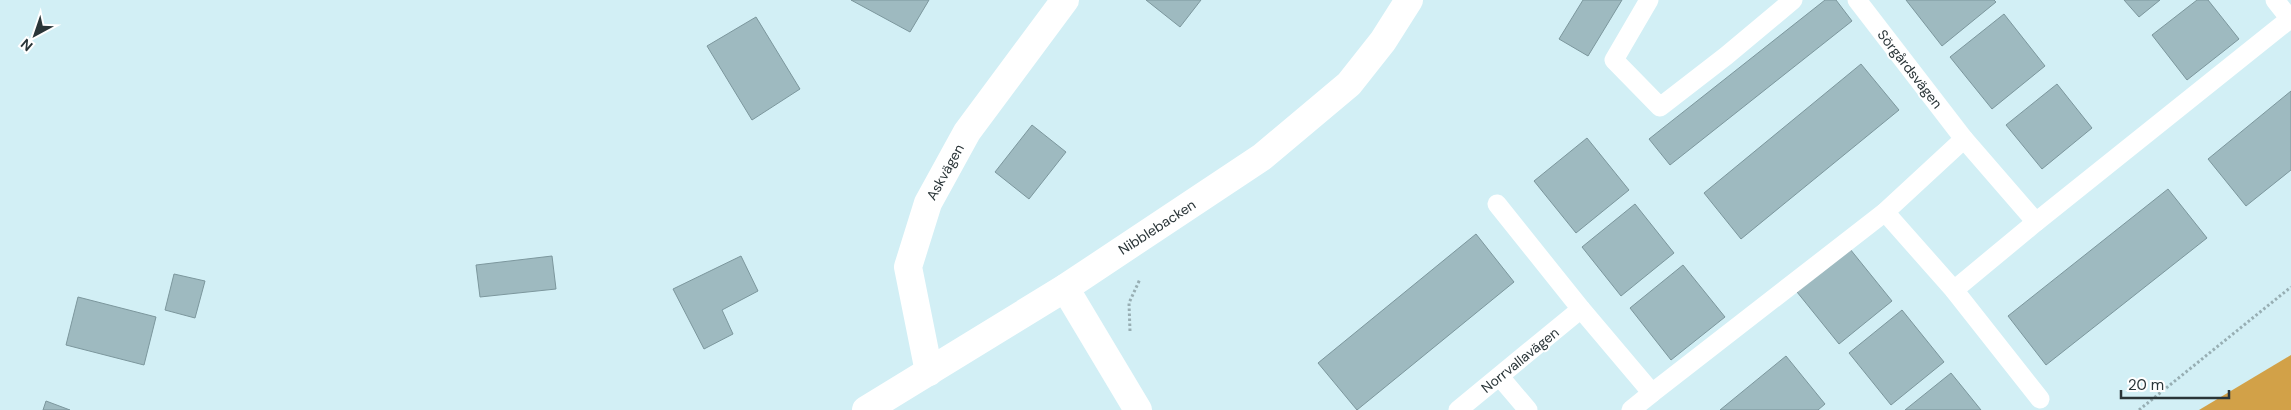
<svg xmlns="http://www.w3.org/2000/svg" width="2291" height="410" font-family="'DM Sans',sans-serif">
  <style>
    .forest { fill: #d2a148 }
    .building { fill: #9ebac0; stroke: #7c979d }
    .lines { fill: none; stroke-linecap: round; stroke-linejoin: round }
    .path { stroke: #97aeb3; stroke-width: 3; stroke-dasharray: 2.5 2.5; stroke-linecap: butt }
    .service { stroke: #fff; stroke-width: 19 }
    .minor { stroke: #fff; stroke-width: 28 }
    .labels { text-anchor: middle; stroke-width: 4; stroke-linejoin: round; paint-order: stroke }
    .street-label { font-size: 14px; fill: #2a3538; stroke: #fff }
  </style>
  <rect width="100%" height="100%" fill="#d2eff5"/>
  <path class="forest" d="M2291,355V410H2199Z"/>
  <g class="building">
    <path d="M851,0H929L910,32Z"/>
    <path d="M1146,0H1201L1180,27Z"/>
    <path d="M1583,0H1622L1588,56L1559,39Z"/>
    <path d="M1825,0H1836L1852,21L1670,165L1649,139Z"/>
    <path d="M1906,0H1994L1996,2L1942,46Z"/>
    <path d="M2124,0H2160L2139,17Z"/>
    <path d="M2197,0H2208L2239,39L2187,80L2152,35Z"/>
    <path d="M2004,14L2045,66L1992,109L1950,57Z"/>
    <path d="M756,17L800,89L752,120L707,46Z"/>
    <path d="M1861,64L1899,110L1741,239L1704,193Z"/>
    <path d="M2057,84L2092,128L2042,169L2006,125Z"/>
    <path d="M2291,91V170L2246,206L2208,159Z"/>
    <path d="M1032,125L1066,152L1029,199L995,172Z"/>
    <path d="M1587,138L1629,190L1576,233L1534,181Z"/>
    <path d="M2168,189L2207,238L2046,365L2008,316Z"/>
    <path d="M1635,204L1674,253L1621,296L1582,247Z"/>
    <path d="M1476,234L1514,282L1357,410L1318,363Z"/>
    <path d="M1850,249L1892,301L1839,344L1797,292Z"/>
    <path d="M552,256L556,289L480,297L476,265Z"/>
    <path d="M741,256L758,291L722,310L733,334L704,349L673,289Z"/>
    <path d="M1683,265L1725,317L1671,360L1630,308Z"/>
    <path d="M174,274L205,281L195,318L165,310Z"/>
    <path d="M78,297L156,317L144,365L66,345Z"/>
    <path d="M1902,310L1944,362L1891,405L1849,353Z"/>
    <path d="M1786,356L1825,404L1818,410H1720Z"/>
    <path d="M1951,373L1981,410H1905Z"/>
    <path d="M46,401L70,410H43Z"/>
  </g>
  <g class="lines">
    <g class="path">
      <path d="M1130,331L1129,303L1140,279"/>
      <path d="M2139,410L2291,287"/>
    </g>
    <g class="service">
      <path d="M1649,0L1614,60L1660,107L1726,56L1793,0"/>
      <path d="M1857,0L1964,139"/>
      <path d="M2275,0L2290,19"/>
      <path d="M1497,204L1581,309L1652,393L1885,212L1964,139L2036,222L2291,18"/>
      <path d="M1885,212L1954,290L2040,399"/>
      <path d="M1954,290L2036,222"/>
      <path d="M1500,377L1528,410"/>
      <path d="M1458,410L1581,309"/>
      <path d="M1631,410L1652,393"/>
    </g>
    <g class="minor">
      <path d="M1065,288L1138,410"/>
      <path d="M929,372L908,267L928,203L967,132L1065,0"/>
      <path d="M866,410L1065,288L1262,157L1349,84L1383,41L1409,0"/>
    </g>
  </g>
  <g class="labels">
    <g class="street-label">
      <text transform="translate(1910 69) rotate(52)" y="5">Sörgårdsvägen</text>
      <text transform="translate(945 172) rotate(-61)" y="5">Askvägen</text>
      <text transform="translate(1157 227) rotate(-33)" y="5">Nibblebacken</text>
      <text transform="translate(1520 360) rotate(-39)" y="5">Norrvallavägen</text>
    </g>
  </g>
  <g transform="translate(35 35) rotate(220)" stroke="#ffffff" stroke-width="4" paint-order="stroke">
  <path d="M0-4L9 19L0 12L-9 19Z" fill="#2a3538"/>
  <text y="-8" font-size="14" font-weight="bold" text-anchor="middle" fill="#2a3538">N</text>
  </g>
  <path d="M2121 390v8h108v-8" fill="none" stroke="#2a3538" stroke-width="2.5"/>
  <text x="2128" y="390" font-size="15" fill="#2a3538" stroke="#ffffff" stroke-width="4" paint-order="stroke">20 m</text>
</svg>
